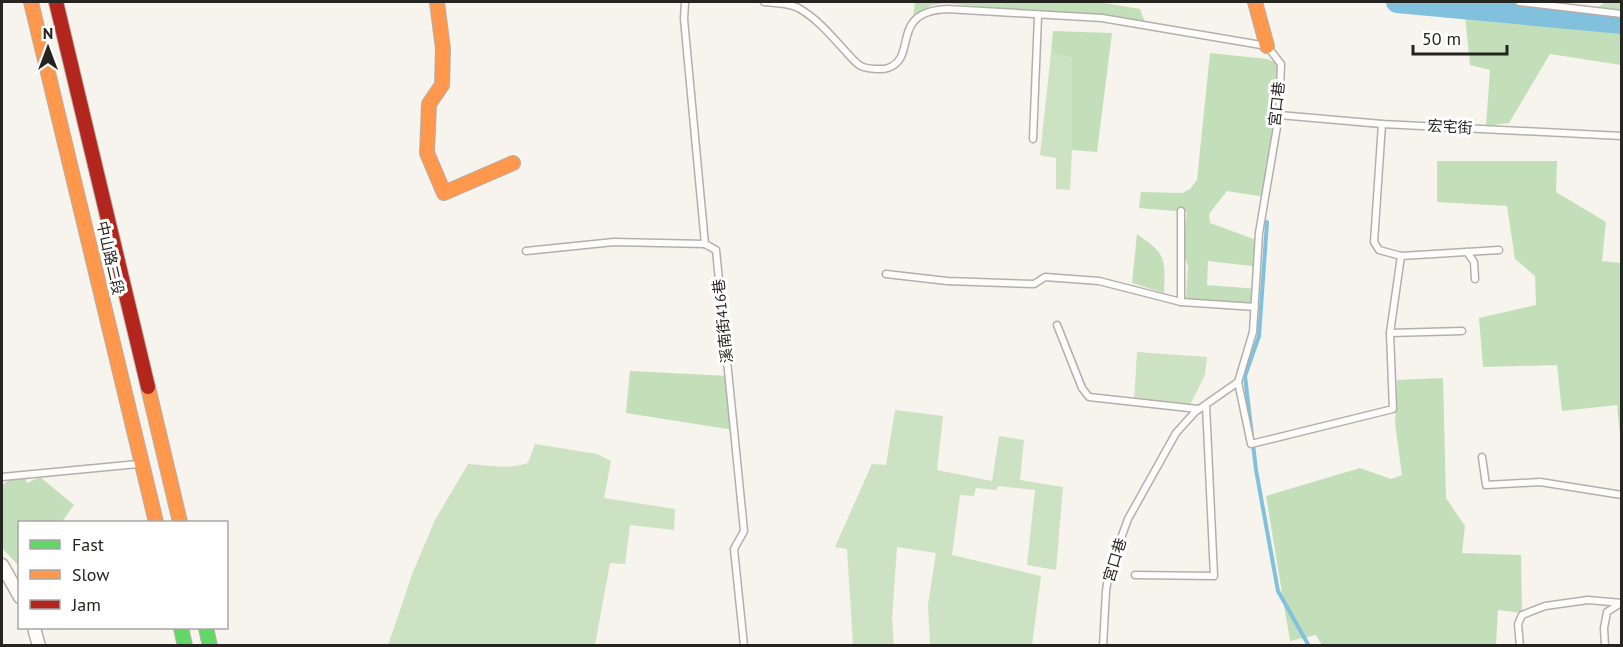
<svg xmlns="http://www.w3.org/2000/svg" width="1623" height="647" font-family="'PT Sans','Noto Sans TC',sans-serif">
  <style>
    .green { fill: #cce2c3 }
    .forest { fill: #c3dfb9 }
    .lines { fill: none; stroke-linecap: round; stroke-linejoin: round }
    .stream { stroke: #81c1dd; stroke-width: 4 }
    .river { stroke: #81c1dd; stroke-width: 22 }
    .lane-casing { stroke: #b3b0ac; stroke-width: 9 }
    .street-casing { stroke: #b3b0ac; stroke-width: 15 }
    .fast-casing { stroke: #b3b0ac; stroke-width: 16 }
    .slow-casing { stroke: #b3b0ac; stroke-width: 16 }
    .jam-casing { stroke: #b3b0ac; stroke-width: 16 }
    .lane { stroke: #fefdfc; stroke-width: 6 }
    .street { stroke: #fefdfc; stroke-width: 12 }
    .fast { stroke: #63d668; stroke-width: 14 }
    .slow { stroke: #ff974d; stroke-width: 14 }
    .jam { stroke: #b3261e; stroke-width: 14 }
    .labels { text-anchor: middle; stroke-width: 6; stroke-linejoin: round; paint-order: stroke }
    .street-label { font-size: 15px; fill: #262420; stroke: #fff }
  </style>
  <rect width="100%" height="100%" fill="#f7f3ed"/>
  <g class="green">
    <path d="M1051,53L1072,58V150L1070,190L1056,189V158L1040,155Z"/>
    <path d="M1137,352L1207,357L1205,375L1188,409L1134,402Z"/>
    <path d="M895,410L943,416L937,470L992,481L999,436L1024,440L1020,480L1063,487L1056,570L1027,565L1035,490L998,486L996,490L976,488L974,496L960,495L952,555L1041,576L1032,645H930L928,605L936,553L897,547L892,619L894,645H853L847,549L835,547L872,464L886,465Z"/>
    <path d="M535,444L597,454L611,461L604,498L675,509L674,530L630,525L625,564L610,563L595,645H388L413,572L435,520L468,464C488,465 509,470 528,463Z"/>
  </g>
  <g class="forest">
    <path d="M915,2H1098L1140,9L1145,22L1114,21L946,3L932,5L913,17Z"/>
    <path d="M1378,2H1548L1549,6L1591,11L1606,2H1621V65L1550,54L1509,123L1486,126L1490,70L1470,65L1465,15Z"/>
    <path d="M1053,31L1112,33L1097,152L1072,150V58L1051,53Z"/>
    <path d="M1210,53L1267,59L1276,63L1280,68L1282,111L1265,197L1227,191L1209,214L1210,223L1262,242L1260,267L1208,261L1207,285L1258,289L1253,306H1213L1186,299L1188,267L1183,249L1187,212L1139,208L1141,192L1182,193L1190,189L1197,180Z"/>
    <path d="M1437,161H1557L1556,192L1606,222L1602,261L1621,263V445L1617,405L1562,411L1557,365L1483,367L1479,318L1536,305L1535,276L1515,259L1507,206L1437,202Z"/>
    <path d="M1137,234C1167,255 1165,258 1164,293L1132,283Z"/>
    <path d="M630,371L729,376L734,430L626,413Z"/>
    <path d="M1443,378L1446,498L1465,526L1462,553L1521,555L1522,613L1498,610L1496,645H1322L1316,635L1290,641L1266,496L1360,468L1391,479L1402,475L1395,423L1397,380Z"/>
    <path d="M22,471L27,483L40,477L74,505L62,522H20L19,566L2,548V485Z"/>
  </g>
  <g class="lines">
    <path class="stream" d="M1267,222L1259,336L1245,376L1256,470L1278,591L1309,646"/>
    <path class="river" d="M1397,2L1622,23"/>
    <defs>
      <g id="lane">
        <path d="M685,2L684,19L705,244L716,250L744,531L734,549L744,646"/>
        <path d="M764,2C775,3 791,3 800,9C819,20 833,38 847,53C851,57 856,64 861,66C866,69 882,70 888,68C919,57 888,12 947,9L1102,18L1267,46L1281,64L1279,115L1259,233L1253,332L1238,382L1195,412L1176,433L1128,519L1109,571L1106,591L1103,646"/>
        <path d="M1519,2L1622,14"/>
        <path d="M1279,115L1382,124L1622,136"/>
        <path d="M1382,124L1374,242L1379,250L1401,256L1499,250"/>
        <path d="M1033,139L1038,16"/>
        <path d="M1181,211V302"/>
        <path d="M526,251L614,242L705,244"/>
        <path d="M1467,252L1474,262L1475,279"/>
        <path d="M886,274L947,281L1034,284L1045,277L1099,281L1181,302L1255,307"/>
        <path d="M1057,325L1082,388L1089,397L1198,409"/>
        <path d="M1390,333L1462,331"/>
        <path d="M1238,382L1251,444L1393,409L1390,333L1401,256"/>
        <path d="M1482,457L1486,485L1540,482L1622,495"/>
        <path d="M2,477L138,464"/>
        <path d="M1135,575L1214,576L1206,405"/>
        <path d="M1520,646L1518,624L1522,615L1545,606L1588,600L1622,603"/>
        <path d="M1605,646L1604,628L1607,612L1621,603"/>
      </g>
      <g id="street">
        <path d="M2,565L20,597"/>
        <path d="M34,628L39,646"/>
      </g>
      <g id="fast">
        <path d="M181,628L185,646"/>
        <path d="M206,628L210,646"/>
      </g>
      <g id="slow">
        <path d="M31,2L156,522"/>
        <path d="M437,2L443,49L442,85L429,104L427,153L444,193L513,163"/>
        <path d="M1255,2L1267,46"/>
        <path d="M148,387L180,522"/>
      </g>
      <path id="jam" d="M56,2L148,387"/>
    </defs>
    <use href="#lane" class="lane-casing"/>
    <use href="#street" class="street-casing"/>
    <use href="#fast" class="fast-casing"/>
    <use href="#slow" class="slow-casing"/>
    <use href="#jam" class="jam-casing"/>
    <use href="#lane" class="lane"/>
    <use href="#street" class="street"/>
    <use href="#fast" class="fast"/>
    <use href="#slow" class="slow"/>
    <use href="#jam" class="jam"/>
  </g>
  <g class="labels">
    <g class="street-label">
      <text transform="translate(1277 104) rotate(-84)" y="5">宮口巷</text>
      <text transform="translate(1450 127) rotate(3)" y="5">宏宅街</text>
      <text transform="translate(110 258) rotate(77)" y="5">中山路二段</text>
      <text transform="translate(723 321) rotate(-96)" y="5">溪南街416巷</text>
      <text transform="translate(1115 560) rotate(-73)" y="5">宮口巷</text>
    </g>
  </g>
  <rect width="1623" height="647" fill="none" stroke="#262420" stroke-width="6"/>
  <rect x="18" y="521" width="210" height="108" fill="#ffffff" stroke="#a8a7a6" stroke-width="1.5"/>
  <rect x="30" y="540" width="30" height="9" fill="#63d668" stroke="#a8a7a6" stroke-width="1.5"/>
  <text x="72" y="551" font-size="18" fill="#262420">Fast</text>
  <rect x="30" y="570" width="30" height="9" fill="#ff974d" stroke="#a8a7a6" stroke-width="1.5"/>
  <text x="72" y="581" font-size="18" fill="#262420">Slow</text>
  <rect x="30" y="600" width="30" height="9" fill="#b3261e" stroke="#a8a7a6" stroke-width="1.5"/>
  <text x="72" y="611" font-size="18" fill="#262420">Jam</text>
  <g transform="translate(48 48)" stroke="#ffffff" stroke-width="4.5" paint-order="stroke">
  <path d="M0-4.5L10 22L0 15L-10 22Z" fill="#262420"/>
  <text y="-9" font-size="16" font-weight="bold" text-anchor="middle" fill="#262420">N</text>
  </g>
  <path d="M1413 45v9h94v-9" fill="none" stroke="#262420" stroke-width="3"/>
  <text x="1422" y="45" font-size="18" fill="#262420" stroke="#ffffff" stroke-width="4.5" paint-order="stroke">50 m</text>
</svg>
